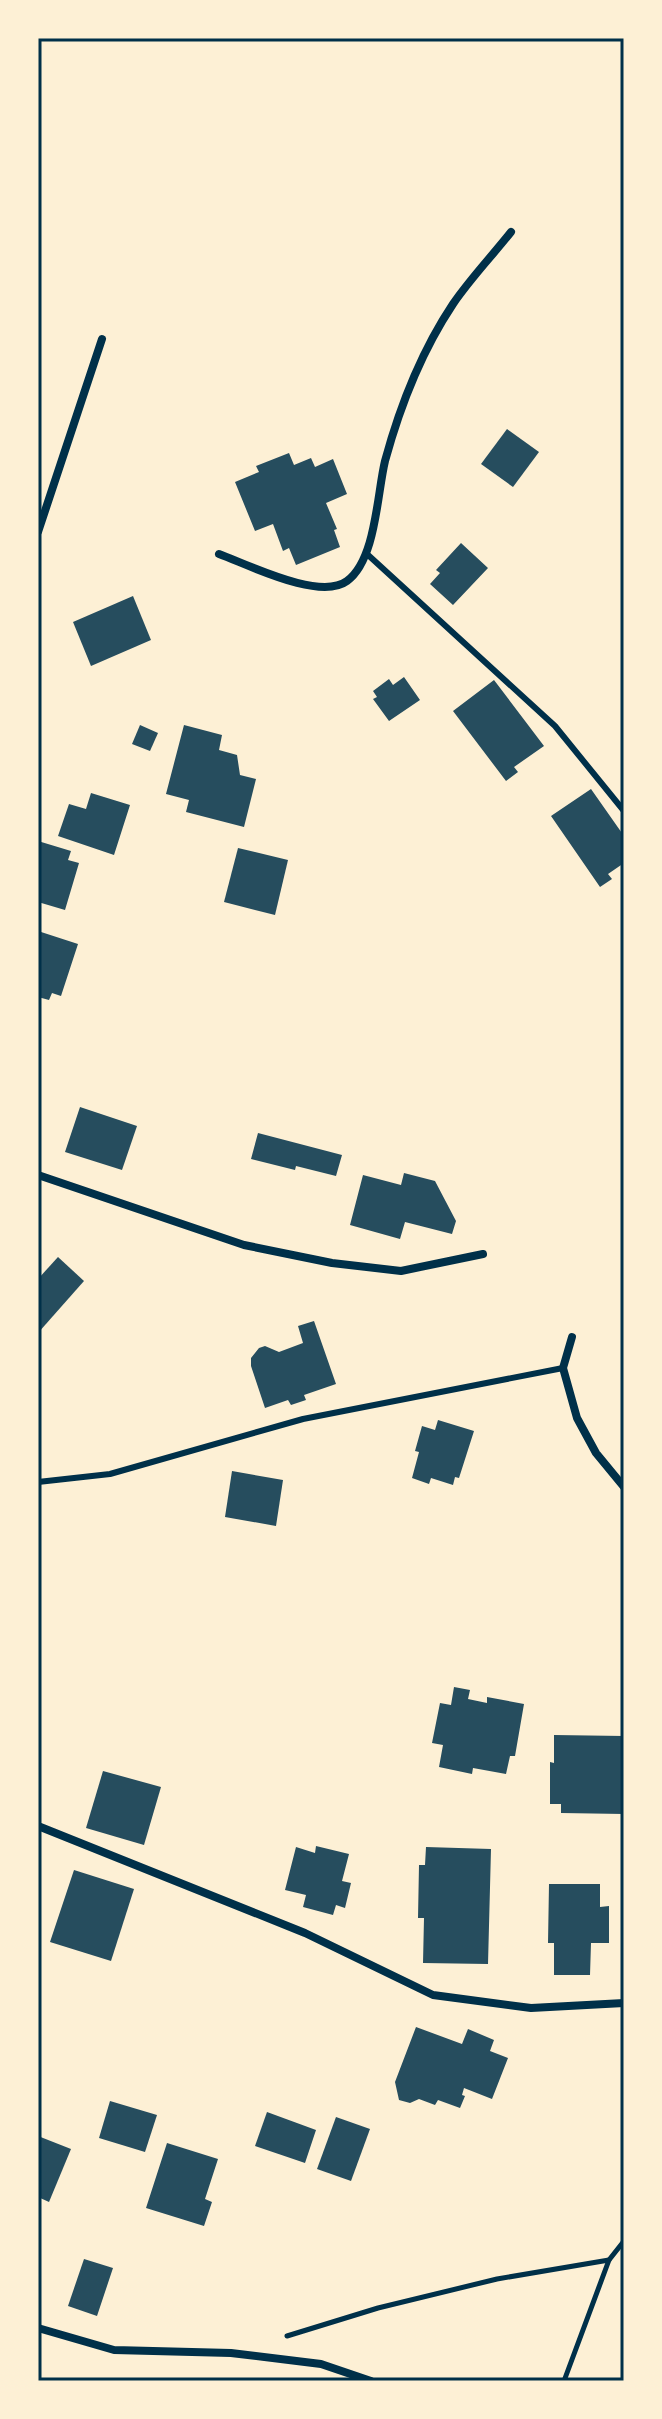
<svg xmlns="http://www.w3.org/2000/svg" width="662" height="2419" font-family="'Fira Sans Condensed',sans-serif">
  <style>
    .building { fill: #264d5e }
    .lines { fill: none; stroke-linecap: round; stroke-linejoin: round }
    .path { stroke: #003049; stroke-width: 5 }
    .service { stroke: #003049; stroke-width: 6 }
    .minor { stroke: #003049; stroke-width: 8 }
    .neatline { fill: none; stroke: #003049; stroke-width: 3 }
  </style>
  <rect width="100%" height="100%" fill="#fdf0d5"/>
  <g class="building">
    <path d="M507,429L539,452L513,487L481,464Z"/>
    <path d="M289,453L294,465L311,458L315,467L333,459L347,494L326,503L337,529L334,530L340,547L296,565L289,548L283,551L273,524L255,531L235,482L259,472L256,466Z"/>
    <path d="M461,543L488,568L453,605L430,584L440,573L436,570Z"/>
    <path d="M133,596L151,640L91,666L73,622Z"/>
    <path d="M404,677L420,700L389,721L373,699L377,697L373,691L389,679L393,685Z"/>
    <path d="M494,680L544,746L514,767L518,772L506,781L453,711Z"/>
    <path d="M140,725L158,733L150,751L132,744Z"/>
    <path d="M184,725L222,735L219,750L237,755L240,775L256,779L244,827L186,812L189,800L166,794Z"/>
    <path d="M591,789L624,836V863L608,874L612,879L600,887L551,816Z"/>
    <path d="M91,793L130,805L114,855L58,836L69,804L86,809Z"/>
    <path d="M38,841L71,851L68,860L79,863L65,910L38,902Z"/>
    <path d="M238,848L288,860L275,915L224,902Z"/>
    <path d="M38,931L78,944L61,996L52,993L49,1000L38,997Z"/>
    <path d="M80,1107L137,1126L122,1170L65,1152Z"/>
    <path d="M258,1133L342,1155L336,1176L296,1166L295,1170L251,1159Z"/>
    <path d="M404,1173L435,1181L456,1221L452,1234L405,1222L400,1239L350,1225L363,1175L401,1185Z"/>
    <path d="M58,1257L84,1281L38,1333V1279Z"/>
    <path d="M314,1321L336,1384L304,1395L306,1400L291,1405L288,1400L265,1408L251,1366V1358L259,1348L265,1346L279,1352L303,1343L298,1326Z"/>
    <path d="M438,1420L474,1431L459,1478L455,1477L453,1485L431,1478L429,1484L412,1478L419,1452L415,1451L422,1426L435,1430Z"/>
    <path d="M232,1471L283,1480L276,1526L225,1517Z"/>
    <path d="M454,1687L470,1690L468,1699L487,1703V1697L524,1704L515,1756H510L506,1774L473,1768L472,1774L439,1767L443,1745L432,1743L440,1703L451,1705Z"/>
    <path d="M554,1735L624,1736V1814L561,1813V1804H550V1762L554,1763Z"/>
    <path d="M103,1771L161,1787L144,1845L86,1828Z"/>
    <path d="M316,1846L349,1854L342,1881L351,1883L345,1908L336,1905L333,1915L303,1907L306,1895L285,1890L296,1847L315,1853Z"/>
    <path d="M426,1847L491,1849L488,1964L423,1963L424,1918H418L419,1865H425Z"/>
    <path d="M74,1870L134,1889L111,1961L50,1942Z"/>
    <path d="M549,1884H600V1907L609,1906V1943H591L590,1975H554V1943H548Z"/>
    <path d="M416,2027L462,2044L468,2029L494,2040L490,2051L508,2058L492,2099L464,2088L462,2095L465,2096L460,2108L438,2100L435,2105L419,2099L410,2103L399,2100L395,2082Z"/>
    <path d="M110,2101L157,2115L145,2152L99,2138Z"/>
    <path d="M267,2112L316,2130L305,2163L255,2146Z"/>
    <path d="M336,2117L370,2129L351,2181L317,2169Z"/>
    <path d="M38,2136L71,2149L49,2202L38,2197Z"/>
    <path d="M167,2143L218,2159L205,2199L212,2202L204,2226L146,2208Z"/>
    <path d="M84,2259L113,2268L97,2316L68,2306Z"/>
  </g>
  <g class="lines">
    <g class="path">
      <path d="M287,2336L378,2308L497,2279L609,2260"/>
      <path d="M564,2381L609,2260L624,2241"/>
    </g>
    <g class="service">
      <path d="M367,554L555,726L624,811"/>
      <path d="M38,1482L110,1474L303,1419L563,1368"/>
    </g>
    <g class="minor">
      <path d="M38,532L102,339"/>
      <path d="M219,554C249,565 320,601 347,581C376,560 377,494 385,461C400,406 421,352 453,304C470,279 492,256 511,232"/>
      <path d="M38,1175L244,1245L332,1263L401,1271L483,1254"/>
      <path d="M572,1337L563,1368L577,1418L596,1453L624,1487"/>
      <path d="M38,1826L305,1933L433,1995L531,2008L624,2003"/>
      <path d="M38,2328L114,2350L231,2353L321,2364L371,2381"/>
    </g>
  </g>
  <rect width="662" height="2419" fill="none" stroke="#fdf0d5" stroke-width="80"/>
  <rect x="40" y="40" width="582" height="2339" class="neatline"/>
</svg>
